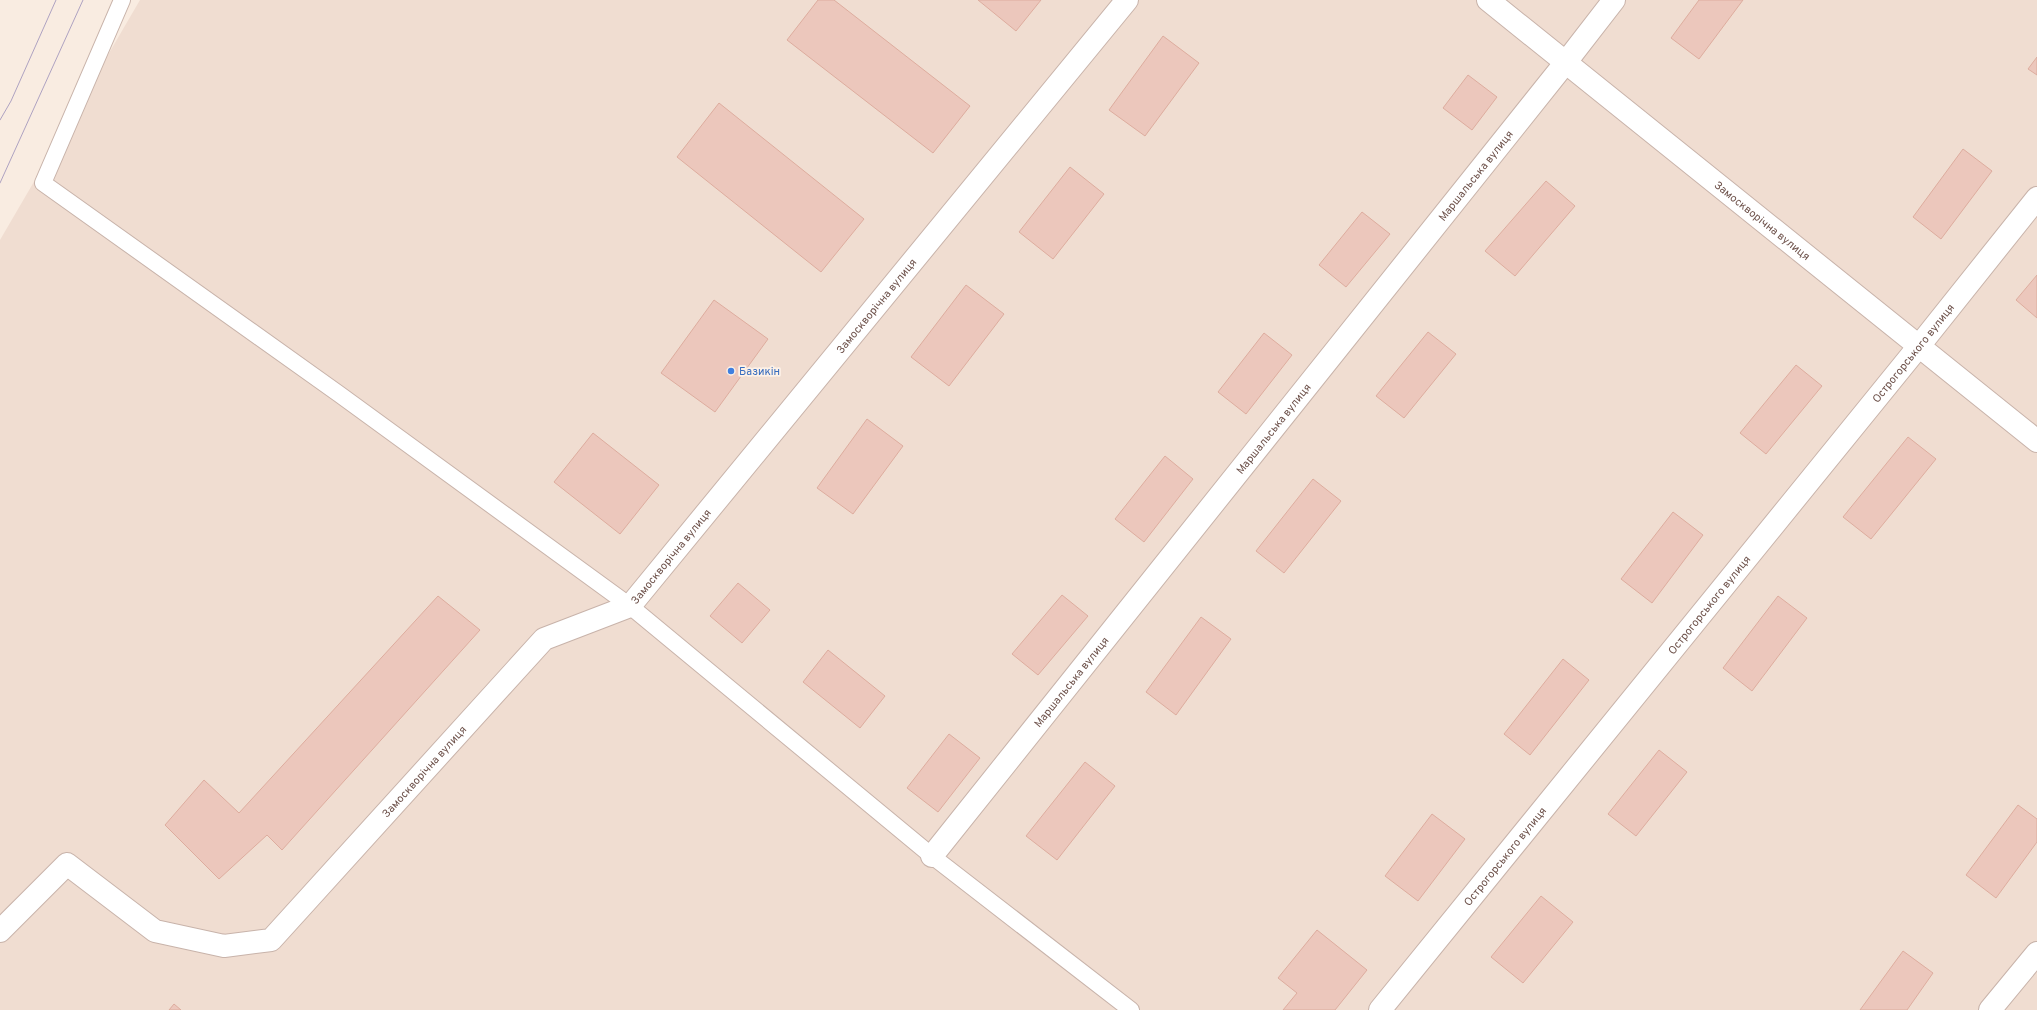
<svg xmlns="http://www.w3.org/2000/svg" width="2037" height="1010" font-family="Overpass,sans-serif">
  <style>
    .residential { fill: #f0ddd1 }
    .building { fill: #ecc7bc; stroke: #ddac9e }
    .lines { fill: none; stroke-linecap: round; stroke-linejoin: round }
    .service-casing { stroke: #c8b3aa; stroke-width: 18 }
    .minor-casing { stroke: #c8b3aa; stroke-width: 24 }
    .service { stroke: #fff; stroke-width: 16 }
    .minor { stroke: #fff; stroke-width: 22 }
    .tram { stroke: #aea2c1; stroke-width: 1 }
    .shop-dot { fill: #3f7fe0; stroke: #fdf1e7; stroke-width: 1.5 }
    .labels { text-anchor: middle; stroke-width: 3.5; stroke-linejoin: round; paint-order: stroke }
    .street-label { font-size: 11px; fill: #6e524b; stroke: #fdf1e7 }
    .shop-label { font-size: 11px; fill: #366cbe; stroke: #fdf1e7; text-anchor: start }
  </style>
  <rect width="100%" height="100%" fill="#f9ece1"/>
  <path class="residential" d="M140,0H2037V1010H0V240Z"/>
  <g class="building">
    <path d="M818,0H834L970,106L933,153L787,40Z"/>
    <path d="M978,0H1041L1016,31Z"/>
    <path d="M1699,0H1743L1699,59L1671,38Z"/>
    <path d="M1163,36L1199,63L1145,136L1109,110Z"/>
    <path d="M2037,57V75L2028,69Z"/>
    <path d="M1468,75L1497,97L1472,130L1443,108Z"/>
    <path d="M719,103L864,219L821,272L677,157Z"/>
    <path d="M1963,149L1992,171L1941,239L1913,217Z"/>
    <path d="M1070,167L1104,194L1053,259L1019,232Z"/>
    <path d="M1546,181L1575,206L1515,276L1485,251Z"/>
    <path d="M1362,212L1390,234L1346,287L1319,265Z"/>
    <path d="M2037,275V318L2016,300Z"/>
    <path d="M966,285L1004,314L949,386L911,357Z"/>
    <path d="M714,300L768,339L715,412L661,373Z"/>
    <path d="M1428,332L1456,354L1404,418L1376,396Z"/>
    <path d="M1264,333L1292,355L1246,414L1218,392Z"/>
    <path d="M1796,365L1822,386L1766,454L1740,433Z"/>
    <path d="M867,419L903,446L853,514L817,488Z"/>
    <path d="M593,433L659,485L620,534L554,482Z"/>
    <path d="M1908,437L1936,459L1871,539L1843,517Z"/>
    <path d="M1165,456L1193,479L1144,542L1115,519Z"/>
    <path d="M1313,479L1341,501L1284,573L1256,551Z"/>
    <path d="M1673,512L1703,535L1652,603L1621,579Z"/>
    <path d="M738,583L770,610L742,643L710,616Z"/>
    <path d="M1062,595L1088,616L1038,675L1012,654Z"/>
    <path d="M438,596L480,630L282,850L267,835L219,879L165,825L204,780L239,813Z"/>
    <path d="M1778,596L1807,618L1752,691L1723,668Z"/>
    <path d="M1201,617L1231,639L1176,715L1146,692Z"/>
    <path d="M828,650L885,696L860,728L803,682Z"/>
    <path d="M1563,659L1589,680L1530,755L1504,734Z"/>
    <path d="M949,734L980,758L938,812L907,788Z"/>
    <path d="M1659,750L1687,772L1636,836L1608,814Z"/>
    <path d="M1085,762L1115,786L1057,860L1026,836Z"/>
    <path d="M2018,805L2037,819V842L1996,898L1966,875Z"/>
    <path d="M1432,814L1465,839L1418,901L1385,876Z"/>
    <path d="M1541,896L1573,922L1523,983L1491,957Z"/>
    <path d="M1317,930L1367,970L1335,1010H1283L1297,993L1278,978Z"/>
    <path d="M1903,951L1933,973L1907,1010H1860Z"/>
    <path d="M174,1004L181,1010H169Z"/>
  </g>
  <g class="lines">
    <defs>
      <path id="service" d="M122,0L43,183L339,394L630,606L932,856L1131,1010"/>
      <g id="minor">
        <path id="s1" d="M1488,0L2037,441"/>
        <path id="s2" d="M932,856L1566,62L1614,0"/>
        <path id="s3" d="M0,931L67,864L155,931L224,946L271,940L544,639L630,606L1127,0"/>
        <path id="s4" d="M1380,1010L1919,346L2037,198"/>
        <path d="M1990,1010L2037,953"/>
      </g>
    </defs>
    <use href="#service" class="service-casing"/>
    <use href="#minor" class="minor-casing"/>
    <use href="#service" class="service"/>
    <use href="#minor" class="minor"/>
    <g class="tram">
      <path d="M0,120L11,101L56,0"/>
      <path d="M0,183L83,0"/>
    </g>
  </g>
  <circle class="shop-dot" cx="731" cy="371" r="4"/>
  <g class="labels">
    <g class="street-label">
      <text dy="4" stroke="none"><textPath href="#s2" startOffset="871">Маршальська вулиця</textPath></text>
      <text dy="4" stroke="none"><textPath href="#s1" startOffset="352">Замоскворічна вулиця</textPath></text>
      <text dy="4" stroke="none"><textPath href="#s3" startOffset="1210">Замоскворічна вулиця</textPath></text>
      <text dy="4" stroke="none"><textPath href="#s4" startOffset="846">Острогорського вулиця</textPath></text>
      <text dy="4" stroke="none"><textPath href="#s2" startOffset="547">Маршальська вулиця</textPath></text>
      <text dy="4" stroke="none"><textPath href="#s3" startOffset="886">Замоскворічна вулиця</textPath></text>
      <text dy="4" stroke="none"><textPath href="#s4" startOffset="522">Острогорського вулиця</textPath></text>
      <text dy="4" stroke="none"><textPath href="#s2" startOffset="223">Маршальська вулиця</textPath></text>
      <text dy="4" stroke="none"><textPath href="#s3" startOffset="551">Замоскворічна вулиця</textPath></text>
      <text dy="4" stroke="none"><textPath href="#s4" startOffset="198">Острогорського вулиця</textPath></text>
    </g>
    <g class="shop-label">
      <text x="739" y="375">Базикін</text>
    </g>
  </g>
</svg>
